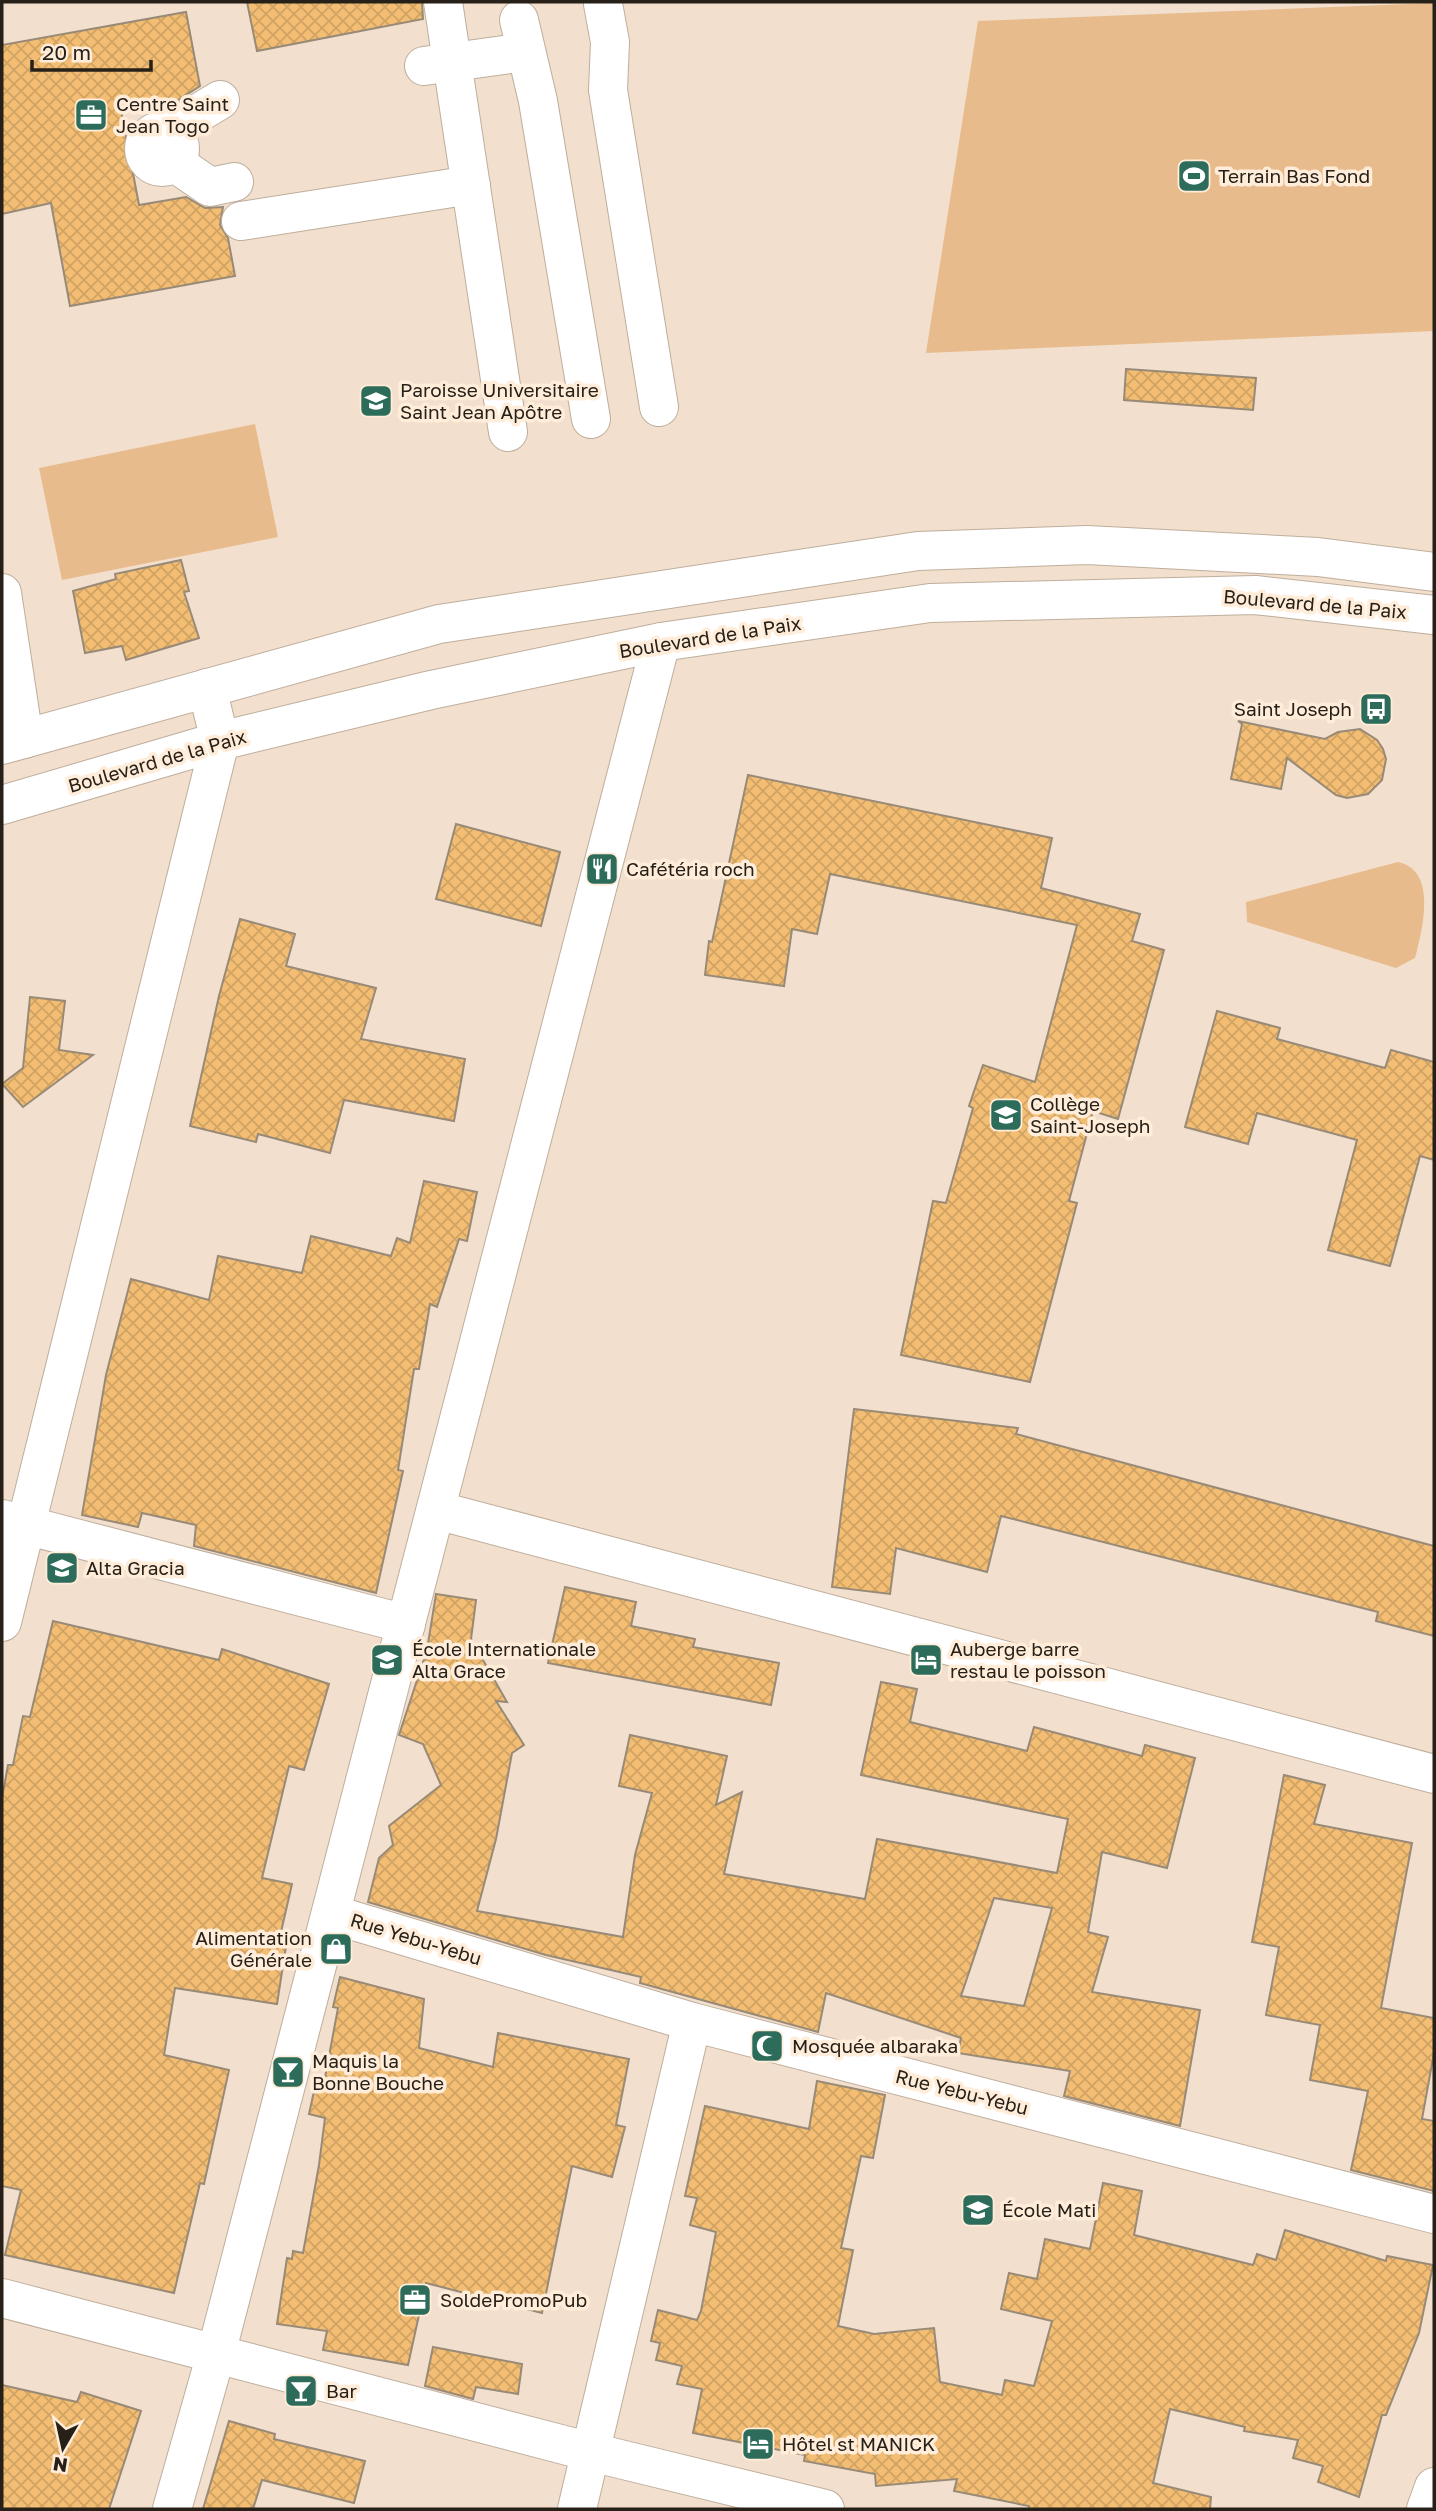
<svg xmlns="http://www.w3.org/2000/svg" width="1436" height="2511" font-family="'Golos Text',sans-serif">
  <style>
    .grass { fill: #e8bb8d }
    .building { fill: url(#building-cross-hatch); stroke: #988a77; stroke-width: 2; fill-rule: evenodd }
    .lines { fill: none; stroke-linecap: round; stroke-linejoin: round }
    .minor-casing { stroke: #bfae9c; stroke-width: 40 }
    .major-casing { stroke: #bfae9c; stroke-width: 40 }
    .minor { stroke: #fff; stroke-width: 38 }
    .major { stroke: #fff; stroke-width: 38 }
    .labels { text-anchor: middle; stroke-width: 7; stroke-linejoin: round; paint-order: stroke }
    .poi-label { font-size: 19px; fill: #262019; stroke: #ffedda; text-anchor: start }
    .street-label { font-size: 19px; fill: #262019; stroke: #ffedda }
  </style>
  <defs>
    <pattern id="building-cross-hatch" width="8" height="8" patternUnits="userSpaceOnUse" patternTransform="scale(1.75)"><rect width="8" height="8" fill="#f3be73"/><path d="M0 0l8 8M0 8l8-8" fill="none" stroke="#d0a363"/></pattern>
  </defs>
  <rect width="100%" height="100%" fill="#f2dfcd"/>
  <g class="grass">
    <path d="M1434,3V331L926,353L978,21Z"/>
    <path d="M255,424L278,537L62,580L39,468Z"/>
    <path d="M1398,862C1436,870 1424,924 1415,958L1396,968L1247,922L1246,902Z"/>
  </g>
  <g class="building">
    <path d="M247,2H422L423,19L257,51Z"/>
    <path d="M186,12L200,86L178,100L121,110L139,205L186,197L205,208L223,207L220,225L228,238L235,276L70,306L51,203L2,214V45Z"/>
    <path d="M1126,369L1256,378L1253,410L1124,400Z"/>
    <path d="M181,560L189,591L184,592L199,638L126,660L122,646L85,653L73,591L116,579L115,574Z"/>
    <path d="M1238,721L1325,739L1338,732L1360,729L1377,740L1383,749L1386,759L1382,780L1368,794L1347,798L1336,795L1287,758L1281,789L1231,779L1242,724Z"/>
    <path d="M748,775L1052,838L1041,888L1140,914L1132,941L1164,950L1118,1119L1093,1111L1069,1201L1077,1203L1030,1382L901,1355L933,1201L946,1203L973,1108L969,1106L983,1065L1035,1082L1077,925L830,874L817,934L792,929L784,986L705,975L709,941L712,942Z"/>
    <path d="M456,824L560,852L541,926L436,899Z"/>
    <path d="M240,919L295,934L286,966L376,988L361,1039L465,1059L454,1121L344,1100L330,1153L258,1134L256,1142L190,1126L219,996Z"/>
    <path d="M30,997L65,1001L59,1050L93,1055L23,1107L2,1084L23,1068Z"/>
    <path d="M1217,1011L1280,1028L1277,1039L1385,1068L1391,1050L1434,1062V1160L1420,1156L1390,1266L1328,1250L1357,1140L1257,1113L1248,1144L1185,1127Z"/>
    <path d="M424,1181L477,1192L467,1241L459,1239L437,1307L430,1304L419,1369H414L398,1470L403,1471L376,1593L194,1546L196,1525L142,1513L138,1527L82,1515L106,1375L131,1279L209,1300L218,1256L302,1273L311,1236L391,1256L397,1238L410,1243Z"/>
    <path d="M854,1409L1018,1428L1016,1434L1434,1546V1636L1376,1621L1378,1612L1001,1516L987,1572L896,1548L890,1594L832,1587Z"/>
    <path d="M565,1587L636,1602L631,1626L695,1639L693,1647L779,1663L771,1705L548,1663Z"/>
    <path d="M436,1594L476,1600L471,1639L507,1702L496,1701L524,1745L512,1753L496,1839L477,1911L623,1937L635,1855L652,1793L619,1786L630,1735L727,1756L716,1805L742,1792L724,1874L865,1899L877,1839L1057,1873L1068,1819L861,1775L881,1682L917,1689L910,1722L1027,1751L1034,1727L1142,1756L1145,1745L1195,1758L1167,1868L1102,1852L1088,1932L1108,1937L1092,1992L1200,2010L1180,2126L1064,2096L1070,2071L958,2053L961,2038L826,1993L818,2032L640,1983L641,1977L546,1955L368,1902L379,1858L393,1845L389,1826L441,1785L423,1744L399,1735L427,1650ZM994,1898L1052,1908L1024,2006L961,1996Z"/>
    <path d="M53,1621L219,1660L222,1649L329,1684L304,1770L289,1766L262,1878L292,1884L278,1945L286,1946L277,2004L175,1988L164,2055L229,2070L204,2184L200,2183L174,2293L5,2255L21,2190L2,2186V1798L8,1765H13L23,1716L30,1717Z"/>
    <path d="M1284,1775L1325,1785L1314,1824L1412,1843L1381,2008L1434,2018V2053L1422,2119L1434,2121V2191L1351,2170L1368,2091L1310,2080L1320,2025L1266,2015L1279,1947L1252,1942Z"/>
    <path d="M340,1977L424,1999L419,2048L493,2067L498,2033L629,2059L616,2125L625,2127L612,2177L572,2166L542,2313L426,2283L408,2365L323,2350L327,2331L277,2324L287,2258L292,2259L293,2251L303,2253L319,2165L325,2118L309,2114L316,2082L324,2083L338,2008L333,2007Z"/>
    <path d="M817,2081L885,2095L873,2158L861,2156L841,2248L853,2250L838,2326L874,2334L934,2328L940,2382L1002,2395L1005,2380L1034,2386L1052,2321L1001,2309L1009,2273L1037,2279L1045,2239L1090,2249L1103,2183L1142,2191L1134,2235L1253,2265L1257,2254L1276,2260L1285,2230L1386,2261L1387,2256L1433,2265L1419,2333L1386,2415H1382L1359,2497L1318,2482L1323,2466L1293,2458L1298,2440L1244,2431L1245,2427L1170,2409L1153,2483L1211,2497L1210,2509H1029V2506L954,2491L957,2479L876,2486L875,2474L804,2461L805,2455L693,2433L702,2389L677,2384L682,2366L656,2360L660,2343L651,2341L658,2310L697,2320L701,2311L716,2232L690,2225L697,2198L685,2196L705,2106L809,2129Z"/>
    <path d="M433,2347L522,2364L518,2394L476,2387L473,2399L425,2386Z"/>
    <path d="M2,2385L77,2402L81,2392L141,2411L109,2509H2Z"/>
    <path d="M229,2421L275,2434L274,2439L365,2461L354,2503L262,2480L253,2509H203Z"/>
  </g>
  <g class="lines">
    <defs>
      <g id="minor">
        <path d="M443,2L508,432"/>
        <path d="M603,4L610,42L608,90L659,407"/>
        <path d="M519,20L538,101L591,419"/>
        <path d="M424,66L525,52"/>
        <circle cx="162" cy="149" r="18"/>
        <path d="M167,132L220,100"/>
        <path d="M175,163L210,187L234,182"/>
        <path d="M241,221L471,185"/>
        <path d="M2,593L24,739"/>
        <path d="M436,1510L1434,1774"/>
        <path d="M2,1519L406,1624"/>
        <path d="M2,1622L220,741L207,688"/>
        <path d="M331,1914L692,2022L1434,2214"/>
        <path d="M2,2298L591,2452L825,2509"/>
        <path d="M172,2509L216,2354L661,642"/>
        <path d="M577,2509L692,2022"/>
      </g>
      <g id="major">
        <path d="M2,745L439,624L918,551L1087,545L1318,557L1434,572"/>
        <path d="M2,805L220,741L431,690L661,642L930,603L1255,595L1434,615"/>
        <path d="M1426,2509L1434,2487"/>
      </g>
    </defs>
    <use href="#minor" class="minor-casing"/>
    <use href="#major" class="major-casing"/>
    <use href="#minor" class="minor"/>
    <use href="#major" class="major"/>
  </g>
  <defs>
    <symbol id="office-square" viewBox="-11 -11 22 22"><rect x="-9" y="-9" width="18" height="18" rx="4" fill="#2d6c5a" stroke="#ffedda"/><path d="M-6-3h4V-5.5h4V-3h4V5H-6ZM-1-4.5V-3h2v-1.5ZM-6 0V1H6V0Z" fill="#fff"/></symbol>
    <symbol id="stadium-square" viewBox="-11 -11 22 22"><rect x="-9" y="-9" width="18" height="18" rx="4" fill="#2d6c5a" stroke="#ffedda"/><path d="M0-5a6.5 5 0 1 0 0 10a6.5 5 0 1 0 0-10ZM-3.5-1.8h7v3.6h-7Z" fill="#fff"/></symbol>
    <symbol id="school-square" viewBox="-11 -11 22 22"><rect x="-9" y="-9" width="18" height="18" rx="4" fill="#2d6c5a" stroke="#ffedda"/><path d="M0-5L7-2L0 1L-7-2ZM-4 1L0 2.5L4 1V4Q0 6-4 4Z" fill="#fff"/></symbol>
    <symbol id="bus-square" viewBox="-11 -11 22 22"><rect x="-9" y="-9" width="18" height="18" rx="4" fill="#2d6c5a" stroke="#ffedda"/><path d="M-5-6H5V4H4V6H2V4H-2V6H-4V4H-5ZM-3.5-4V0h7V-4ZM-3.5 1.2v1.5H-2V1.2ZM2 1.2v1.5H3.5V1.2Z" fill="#fff"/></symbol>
    <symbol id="restaurant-square" viewBox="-11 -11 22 22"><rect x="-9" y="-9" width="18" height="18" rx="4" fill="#2d6c5a" stroke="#ffedda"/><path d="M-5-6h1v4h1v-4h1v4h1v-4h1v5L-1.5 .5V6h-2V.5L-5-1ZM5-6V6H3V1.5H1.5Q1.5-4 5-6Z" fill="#fff"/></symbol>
    <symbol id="hotel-square" viewBox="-11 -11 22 22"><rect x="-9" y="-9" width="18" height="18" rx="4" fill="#2d6c5a" stroke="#ffedda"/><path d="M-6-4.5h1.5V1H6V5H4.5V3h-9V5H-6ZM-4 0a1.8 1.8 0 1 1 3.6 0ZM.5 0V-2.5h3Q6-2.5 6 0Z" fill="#fff"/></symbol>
    <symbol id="shop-square" viewBox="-11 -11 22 22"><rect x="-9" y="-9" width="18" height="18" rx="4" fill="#2d6c5a" stroke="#ffedda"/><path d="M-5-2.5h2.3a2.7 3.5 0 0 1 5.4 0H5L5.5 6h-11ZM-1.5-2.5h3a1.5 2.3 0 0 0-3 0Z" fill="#fff"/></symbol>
    <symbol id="mosque-square" viewBox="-11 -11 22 22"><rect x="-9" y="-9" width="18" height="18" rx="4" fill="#2d6c5a" stroke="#ffedda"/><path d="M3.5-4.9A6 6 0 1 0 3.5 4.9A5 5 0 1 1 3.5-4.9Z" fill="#fff"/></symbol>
    <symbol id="bar-square" viewBox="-11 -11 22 22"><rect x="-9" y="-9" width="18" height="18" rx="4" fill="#2d6c5a" stroke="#ffedda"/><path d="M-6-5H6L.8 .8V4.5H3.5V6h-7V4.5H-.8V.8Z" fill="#fff"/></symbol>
  </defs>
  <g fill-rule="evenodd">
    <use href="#office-square" x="72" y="96" width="38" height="38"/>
    <use href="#stadium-square" x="1175" y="157" width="38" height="38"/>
    <use href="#school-square" x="357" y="382" width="38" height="38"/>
    <use href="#bus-square" x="1357" y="690" width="38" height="38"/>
    <use href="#restaurant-square" x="583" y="850" width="38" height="38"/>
    <use href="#school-square" x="987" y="1096" width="38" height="38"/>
    <use href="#school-square" x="43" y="1549" width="38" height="38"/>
    <use href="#school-square" x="368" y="1641" width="38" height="38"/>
    <use href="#hotel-square" x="907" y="1641" width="38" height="38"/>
    <use href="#shop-square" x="317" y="1930" width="38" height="38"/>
    <use href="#mosque-square" x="748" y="2027" width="38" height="38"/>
    <use href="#bar-square" x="269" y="2053" width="38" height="38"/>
    <use href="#school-square" x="959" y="2191" width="38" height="38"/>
    <use href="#office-square" x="396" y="2281" width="38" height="38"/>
    <use href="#bar-square" x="282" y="2372" width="38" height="38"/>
    <use href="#hotel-square" x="739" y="2425" width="38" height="38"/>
  </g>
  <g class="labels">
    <g class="poi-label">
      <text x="116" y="111">Centre Saint<tspan x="116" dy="22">Jean Togo</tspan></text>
      <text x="1218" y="183">Terrain Bas Fond</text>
      <text x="400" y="397">Paroisse Universitaire<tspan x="400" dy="22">Saint Jean Apôtre</tspan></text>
      <text x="1352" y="716" text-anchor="end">Saint Joseph</text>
      <text x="626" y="876">Cafétéria roch</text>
      <text x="1030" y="1111">Collège<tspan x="1030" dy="22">Saint-Joseph</tspan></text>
      <text x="86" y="1575">Alta Gracia</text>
      <text x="412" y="1656">École Internationale<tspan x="412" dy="22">Alta Grace</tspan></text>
      <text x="950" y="1656">Auberge barre<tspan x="950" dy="22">restau le poisson</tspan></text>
      <text x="312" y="1945" text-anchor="end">Alimentation<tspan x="312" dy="22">Générale</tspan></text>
      <text x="792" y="2053">Mosquée albaraka</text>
      <text x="312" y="2068">Maquis la<tspan x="312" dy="22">Bonne Bouche</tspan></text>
      <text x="1002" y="2217">École Mati</text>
      <text x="440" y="2307">SoldePromoPub</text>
      <text x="326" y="2398">Bar</text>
      <text x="782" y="2451">Hôtel st MANICK</text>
    </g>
    <g class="street-label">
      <text transform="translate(1315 604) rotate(5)" y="7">Boulevard de la Paix</text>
      <text transform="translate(710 637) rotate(-9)" y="7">Boulevard de la Paix</text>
      <text transform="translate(157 761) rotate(-16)" y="7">Boulevard de la Paix</text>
      <text transform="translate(416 1939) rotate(17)" y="7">Rue Yebu-Yebu</text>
      <text transform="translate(962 2092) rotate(14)" y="7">Rue Yebu-Yebu</text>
    </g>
  </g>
  <rect width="1436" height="2511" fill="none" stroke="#262019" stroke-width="7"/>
  <g transform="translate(63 2448) rotate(189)" stroke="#ffedda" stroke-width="5" paint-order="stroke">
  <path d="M0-5L12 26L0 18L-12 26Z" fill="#262019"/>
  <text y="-10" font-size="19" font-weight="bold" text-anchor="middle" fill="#262019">N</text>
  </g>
  <path d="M32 60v10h119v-10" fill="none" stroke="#262019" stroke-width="3.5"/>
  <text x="42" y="60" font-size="21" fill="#262019" stroke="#ffedda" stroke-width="5" paint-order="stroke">20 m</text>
</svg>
